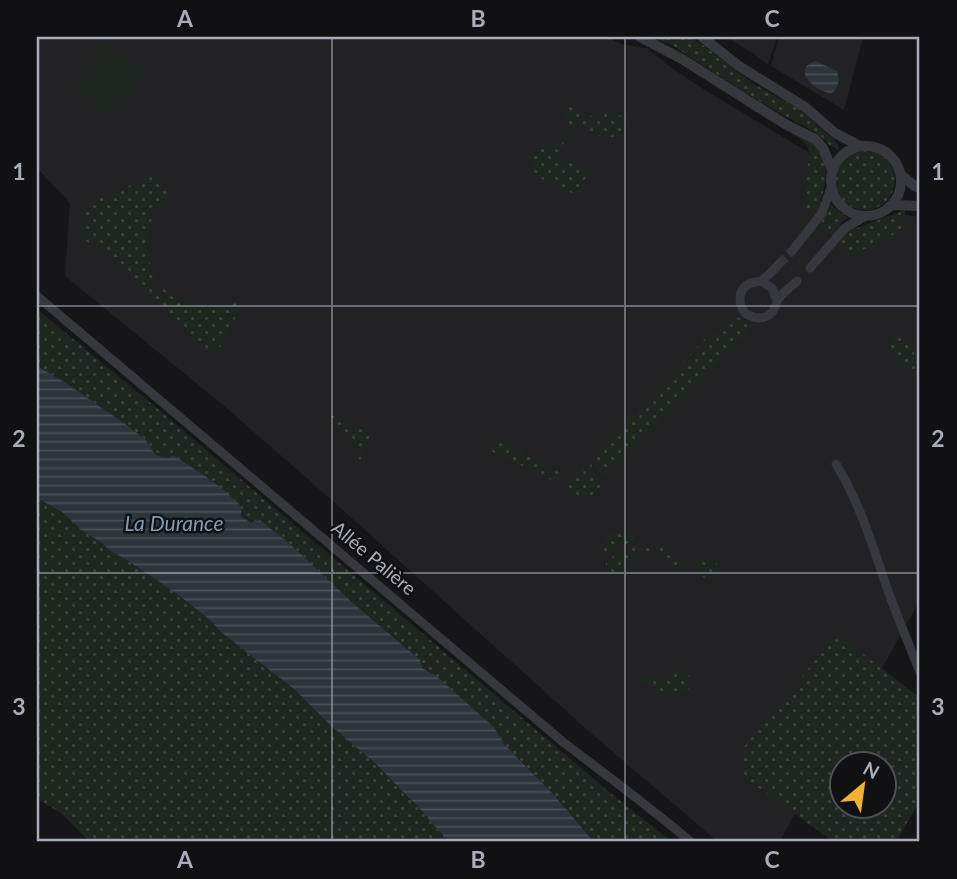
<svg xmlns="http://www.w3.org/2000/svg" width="957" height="879" font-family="Lato,sans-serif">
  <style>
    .built { fill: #222225 }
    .grass { fill: url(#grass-dots); fill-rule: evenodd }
    .garden { fill: #1e261f }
    .water { fill: url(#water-rules) }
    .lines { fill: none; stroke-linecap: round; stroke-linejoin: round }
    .minor-tunnel { stroke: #333438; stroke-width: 9; stroke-dasharray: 9 4.5; stroke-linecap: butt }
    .minor { stroke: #37383d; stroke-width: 9 }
    .tertiary { stroke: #37383d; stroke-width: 10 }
    .grid { fill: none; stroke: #a8adb8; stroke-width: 2; stroke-opacity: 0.55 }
    .labels { text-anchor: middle; stroke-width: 5; stroke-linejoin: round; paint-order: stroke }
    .street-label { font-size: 19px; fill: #a8adb8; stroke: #111113 }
    .water-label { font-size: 21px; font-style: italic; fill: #7f9bb3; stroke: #111113 }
    .neatline { fill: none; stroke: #a8adb8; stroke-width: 2.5 }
    .grid-label { font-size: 23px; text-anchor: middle; font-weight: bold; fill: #a8adb8 }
  </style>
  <defs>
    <pattern id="grass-dots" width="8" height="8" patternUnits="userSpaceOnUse" patternTransform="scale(1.75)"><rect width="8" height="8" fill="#1e261f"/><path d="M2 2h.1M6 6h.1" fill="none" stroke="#3c433d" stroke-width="1.8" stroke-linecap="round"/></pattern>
    <pattern id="water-rules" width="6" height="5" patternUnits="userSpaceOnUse" patternTransform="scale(1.75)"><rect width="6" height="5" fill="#2c353c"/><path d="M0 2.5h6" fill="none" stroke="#485056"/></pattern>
  </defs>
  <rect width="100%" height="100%" fill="#161618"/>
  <g class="built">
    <path d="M37,37H607L621,44L647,48L673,69L708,92L813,155L820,201L837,222L865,231L901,214L920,217V600L864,701L794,815L780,842H718L593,735L326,495L223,405L65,276L70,203L37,168Z"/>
    <path d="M727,37H777L768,65L754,54Z"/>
    <path d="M779,37H863L844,110L771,66Z"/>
  </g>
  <g class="grass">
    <path d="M661,37H688L704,46L752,83L799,109L838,144L839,150C828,147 823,136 813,131C807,127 800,125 794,121C752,98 712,71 672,45L659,40Z"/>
    <path d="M570,106L593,117L598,111L601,112L603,109L619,117L623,113H630L619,135L607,139L573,124L557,156L590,172L574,194L537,177C532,171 532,165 529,158L531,153L537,156L544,143L557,150L570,125L563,121Z"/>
    <path d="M790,131C798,135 807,138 814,145C834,164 825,197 812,217L802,207L810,151C806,142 797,137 790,131Z"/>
    <circle cx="865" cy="180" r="30"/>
    <path d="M156,175L166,188L169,196C165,203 159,208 155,214C142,235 145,260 158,279L152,284L158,293L164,289C174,301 195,309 211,309C221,309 234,303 244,300L221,346L215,352L209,351L94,242L90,244L82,238V214L92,201Z"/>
    <path d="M832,204L835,209L848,218L842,221L829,235L820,225Z"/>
    <path d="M905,210V229L852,255L839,243L849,231Z"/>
    <path d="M37,309L158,409L608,791L672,842H594L554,795L504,744L494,727L435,675L422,668L289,543L260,520L251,523L241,516V505L155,454L145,439L66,383L37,366Z"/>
    <path d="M739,317L751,324L749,331L742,342L726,326Z"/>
    <path d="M723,327L736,341L607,476L605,477L595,467L593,461L597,457L595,454L705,339Z"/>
    <path d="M894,335L917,347L913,356L920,360L916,371L900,364L889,346Z"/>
    <path d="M326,413L371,433L360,460L355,454L361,448L323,416Z"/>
    <path d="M493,439L497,440L552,469L569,472L558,482H556L491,451L488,449V443Z"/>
    <path d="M590,461L597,481L603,487C589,497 586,502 570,491L568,488L570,480Z"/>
    <path d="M37,498L62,512L83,531L99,541L112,552L127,560L177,594L210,620L222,633L294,689L330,725L376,764L419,808L449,842H90L61,813L37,799Z"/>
    <path d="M611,532H629L637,542H630L605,553L604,552L605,538Z"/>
    <path d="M635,547L657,549L664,547L683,566L678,571L658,551L640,552L615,577H608L606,575V563L617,553Z"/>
    <path d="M704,557L717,563V567L719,568L716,577L709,582L700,574L701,571L695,566Z"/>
    <path d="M837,634L920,698V800L896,842H834L744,777V747ZM842,764H884V806H842Z"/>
    <path d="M673,670H681L690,677L689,689C673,703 657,689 641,681L644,676C662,682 659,681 673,670Z"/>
  </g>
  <path class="garden" d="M106,42L147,76L112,116L72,82Z"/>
  <g class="water">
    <path d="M816,61L837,71C840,80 839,87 832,93C817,93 789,69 816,61Z"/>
    <path d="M37,366L66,383L125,424L145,439L155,454L164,458L174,456C198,471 221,485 241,506V516L251,523L260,520L289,543L354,604L420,660L422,668L435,675L494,727L504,744L554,795L594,842H449L419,808L376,764L330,725L294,689L222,633L210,620L177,594L127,560L112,552L99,541L83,531L62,512L37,498Z"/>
  </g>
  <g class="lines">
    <path class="minor-tunnel" d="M779,264L792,251"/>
    <g class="minor">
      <path d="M792,251L822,213L831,188"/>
      <path d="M779,264C774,269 768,277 761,281C758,282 753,282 750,283C737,290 738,305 746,314C757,320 770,320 775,307C779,299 774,303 780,297C785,291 792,286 797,281"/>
      <path d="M810,268L845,228L864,217"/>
      <path d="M761,281L772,288L777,300"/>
      <path d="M37,296L563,742C606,775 650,807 691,842"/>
      <path d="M836,464C860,503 873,547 888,591C898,618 909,645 920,672"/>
    </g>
    <g class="tertiary">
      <path d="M640,37L682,59L785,124L815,139L823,148L832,170"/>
      <path d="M702,37L739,66L805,107L835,133L860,146"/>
      <circle cx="866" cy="181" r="35"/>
      <path d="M901,175L916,187L920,188"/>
      <path d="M892,205L920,206"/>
    </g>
  </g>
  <path class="grid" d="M332,37V842M625,37V842M37,306H920M37,573H920"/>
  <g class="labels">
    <g class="street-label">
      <text transform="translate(374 558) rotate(40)" y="7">Allée Palière</text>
    </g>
    <g class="water-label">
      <text x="174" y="531">La Durance</text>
    </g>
  </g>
  <rect width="957" height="879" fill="none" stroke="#111113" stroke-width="77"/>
  <g transform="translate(863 785) rotate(29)"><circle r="33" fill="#111113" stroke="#4d4f55" stroke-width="2"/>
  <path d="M0-5L12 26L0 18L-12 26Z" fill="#f2b134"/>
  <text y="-10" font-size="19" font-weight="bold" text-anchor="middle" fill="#a8adb8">N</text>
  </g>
  <rect x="38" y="38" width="880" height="802" class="neatline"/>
  <g class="grid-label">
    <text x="185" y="27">A</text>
    <text x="478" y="27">B</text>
    <text x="772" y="27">C</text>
    <text x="19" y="180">1</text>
    <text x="938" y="180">1</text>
    <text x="19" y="447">2</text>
    <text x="938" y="447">2</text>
    <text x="19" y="715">3</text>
    <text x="938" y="715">3</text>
    <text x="185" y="868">A</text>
    <text x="478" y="868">B</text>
    <text x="772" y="868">C</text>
  </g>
</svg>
